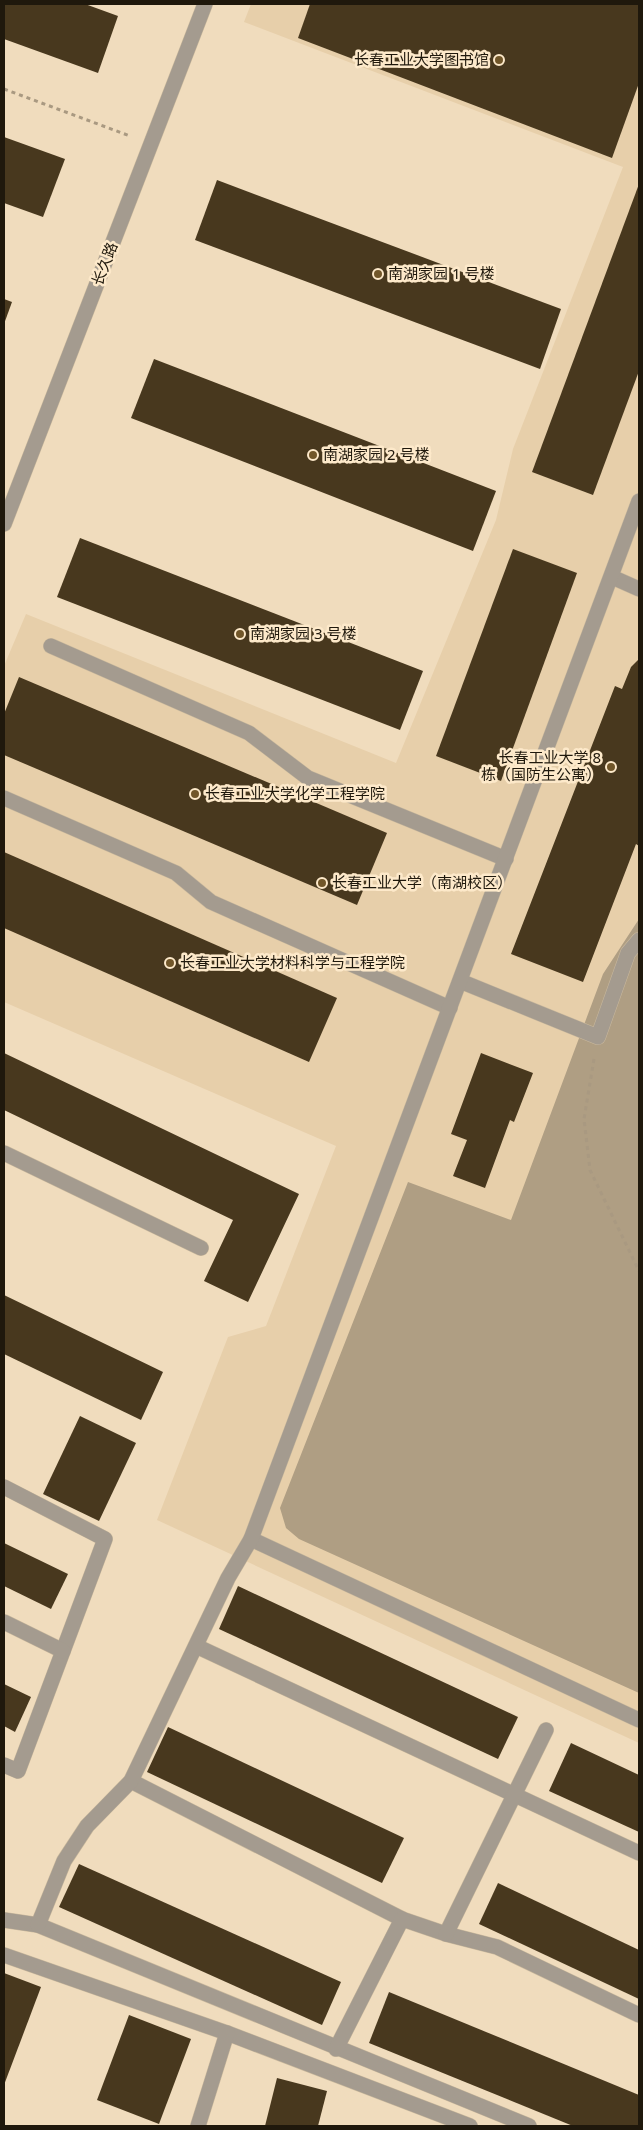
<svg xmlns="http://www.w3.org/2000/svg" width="643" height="2130" font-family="'Noto Sans','Noto Sans SC',sans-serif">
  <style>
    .built { fill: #e7cfaa }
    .forest { fill: #af9e83 }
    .building { fill: #48381e }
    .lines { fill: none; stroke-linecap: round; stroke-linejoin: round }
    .minor-casing { stroke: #cab99d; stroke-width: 16 }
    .path { stroke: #a99981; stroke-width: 3; stroke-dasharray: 4 4; stroke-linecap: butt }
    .minor { stroke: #a49b8f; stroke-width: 15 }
    .poi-dot { fill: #715629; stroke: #fde9ca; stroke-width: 2 }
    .labels { text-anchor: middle; stroke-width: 5; stroke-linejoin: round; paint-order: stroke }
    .poi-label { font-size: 15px; fill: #1f180c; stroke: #fde9ca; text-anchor: start }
    .street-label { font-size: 15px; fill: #1f180c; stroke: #fde9ca }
  </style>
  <rect width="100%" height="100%" fill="#f0dcbd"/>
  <path class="built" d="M251,4H639V1743L157,1520L228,1337L266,1326L336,1146L4,1002V666L26,614L396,763L496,520L513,449L623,167L244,22Z"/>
  <path class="forest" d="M639,919V1693L299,1539L286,1528L280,1508L408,1182L511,1220L603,974Z"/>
  <g class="building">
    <path d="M4,4H85L118,16L98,73L4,39Z"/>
    <path d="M310,4H639V83L612,158L298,38Z"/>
    <path d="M4,137L65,159L43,217L4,203Z"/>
    <path d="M217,180L561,309L540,369L195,240Z"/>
    <path d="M639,184V371L593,495L532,472Z"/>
    <path d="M4,299L12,302L4,324Z"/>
    <path d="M154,359L496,491L473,551L131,418Z"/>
    <path d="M80,538L423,671L400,730L57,597Z"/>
    <path d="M513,549L577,573L501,781L436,756Z"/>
    <path d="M639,659V846L636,844L583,982L511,954L615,686L622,689L631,667Z"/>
    <path d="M19,677L387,833L357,905L4,755V714Z"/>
    <path d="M4,852L337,998L309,1062L4,928Z"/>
    <path d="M4,1053L299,1194L248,1302L204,1281L233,1220L4,1110Z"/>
    <path d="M481,1053L533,1073L514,1122L510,1120L485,1188L453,1176L467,1140L451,1134Z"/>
    <path d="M4,1295L163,1372L141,1420L4,1354Z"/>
    <path d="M80,1416L136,1443L99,1521L43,1494Z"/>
    <path d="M4,1543L68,1574L51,1609L4,1586Z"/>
    <path d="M238,1586L518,1717L498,1759L219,1629Z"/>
    <path d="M4,1684L31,1697L15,1732L4,1726Z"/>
    <path d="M168,1727L404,1838L382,1883L147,1772Z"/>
    <path d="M571,1743L639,1775V1832L549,1791Z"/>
    <path d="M79,1864L341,1982L322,2025L59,1907Z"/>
    <path d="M498,1883L639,1950V1999L479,1924Z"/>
    <path d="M4,1973L41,1987L4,2085Z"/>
    <path d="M389,1992L639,2095V2126H573L369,2043Z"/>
    <path d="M129,2015L191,2039L159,2124L97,2100Z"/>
    <path d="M277,2078L327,2091L318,2126H265Z"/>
  </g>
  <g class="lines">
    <defs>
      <g id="minor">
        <path d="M4,524L205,4"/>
        <path d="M612,577L639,589"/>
        <path d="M51,646L249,733L308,778L506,859"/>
        <path d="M4,798L176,873L211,902L450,1008"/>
        <path d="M460,981L598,1037L628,953L639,940"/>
        <path d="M4,1153L201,1248"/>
        <path d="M4,1487L105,1539L18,1771L4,1765"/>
        <path d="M251,1539L639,1720"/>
        <path d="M4,1622L63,1651"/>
        <path d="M196,1646L639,1853"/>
        <path d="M131,1781L402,1919L446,1934L497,1947L639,2015"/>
        <path d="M4,1920L38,1925L529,2126"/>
        <path d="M38,1925L64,1861L87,1826L131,1781L228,1578L251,1539L639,501"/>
        <path d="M446,1934L546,1730"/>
        <path d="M4,1955L227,2033L470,2126"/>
        <path d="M336,2049L402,1919"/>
        <path d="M198,2126L227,2033"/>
      </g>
    </defs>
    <use href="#minor" class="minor-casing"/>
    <g class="path">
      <path d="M4,89L130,136"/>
      <path d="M594,1059L584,1119L590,1170L639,1271"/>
    </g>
    <use href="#minor" class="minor"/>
  </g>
  <g class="poi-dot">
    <circle cx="499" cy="60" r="5"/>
    <circle cx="378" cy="274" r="5"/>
    <circle cx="313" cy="455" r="5"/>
    <circle cx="240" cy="634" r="5"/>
    <circle cx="611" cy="767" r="5"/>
    <circle cx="195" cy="794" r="5"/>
    <circle cx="322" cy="883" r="5"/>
    <circle cx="170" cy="963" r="5"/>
  </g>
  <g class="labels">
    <g class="poi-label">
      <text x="489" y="65" text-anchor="end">长春工业大学图书馆</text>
      <text x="388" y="279">南湖家园 1 号楼</text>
      <text x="323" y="460">南湖家园 2 号楼</text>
      <text x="250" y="639">南湖家园 3 号楼</text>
      <text x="601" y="763" text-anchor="end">长春工业大学 8<tspan x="601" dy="17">栋（国防生公寓）</tspan></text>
      <text x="205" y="799">长春工业大学化学工程学院</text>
      <text x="332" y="888">长春工业大学（南湖校区）</text>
      <text x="180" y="968">长春工业大学材料科学与工程学院</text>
    </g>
    <g class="street-label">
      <text transform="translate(105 264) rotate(-69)" y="5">长久路</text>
    </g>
  </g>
  <rect width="643" height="2130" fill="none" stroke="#1f180c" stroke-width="10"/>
</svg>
